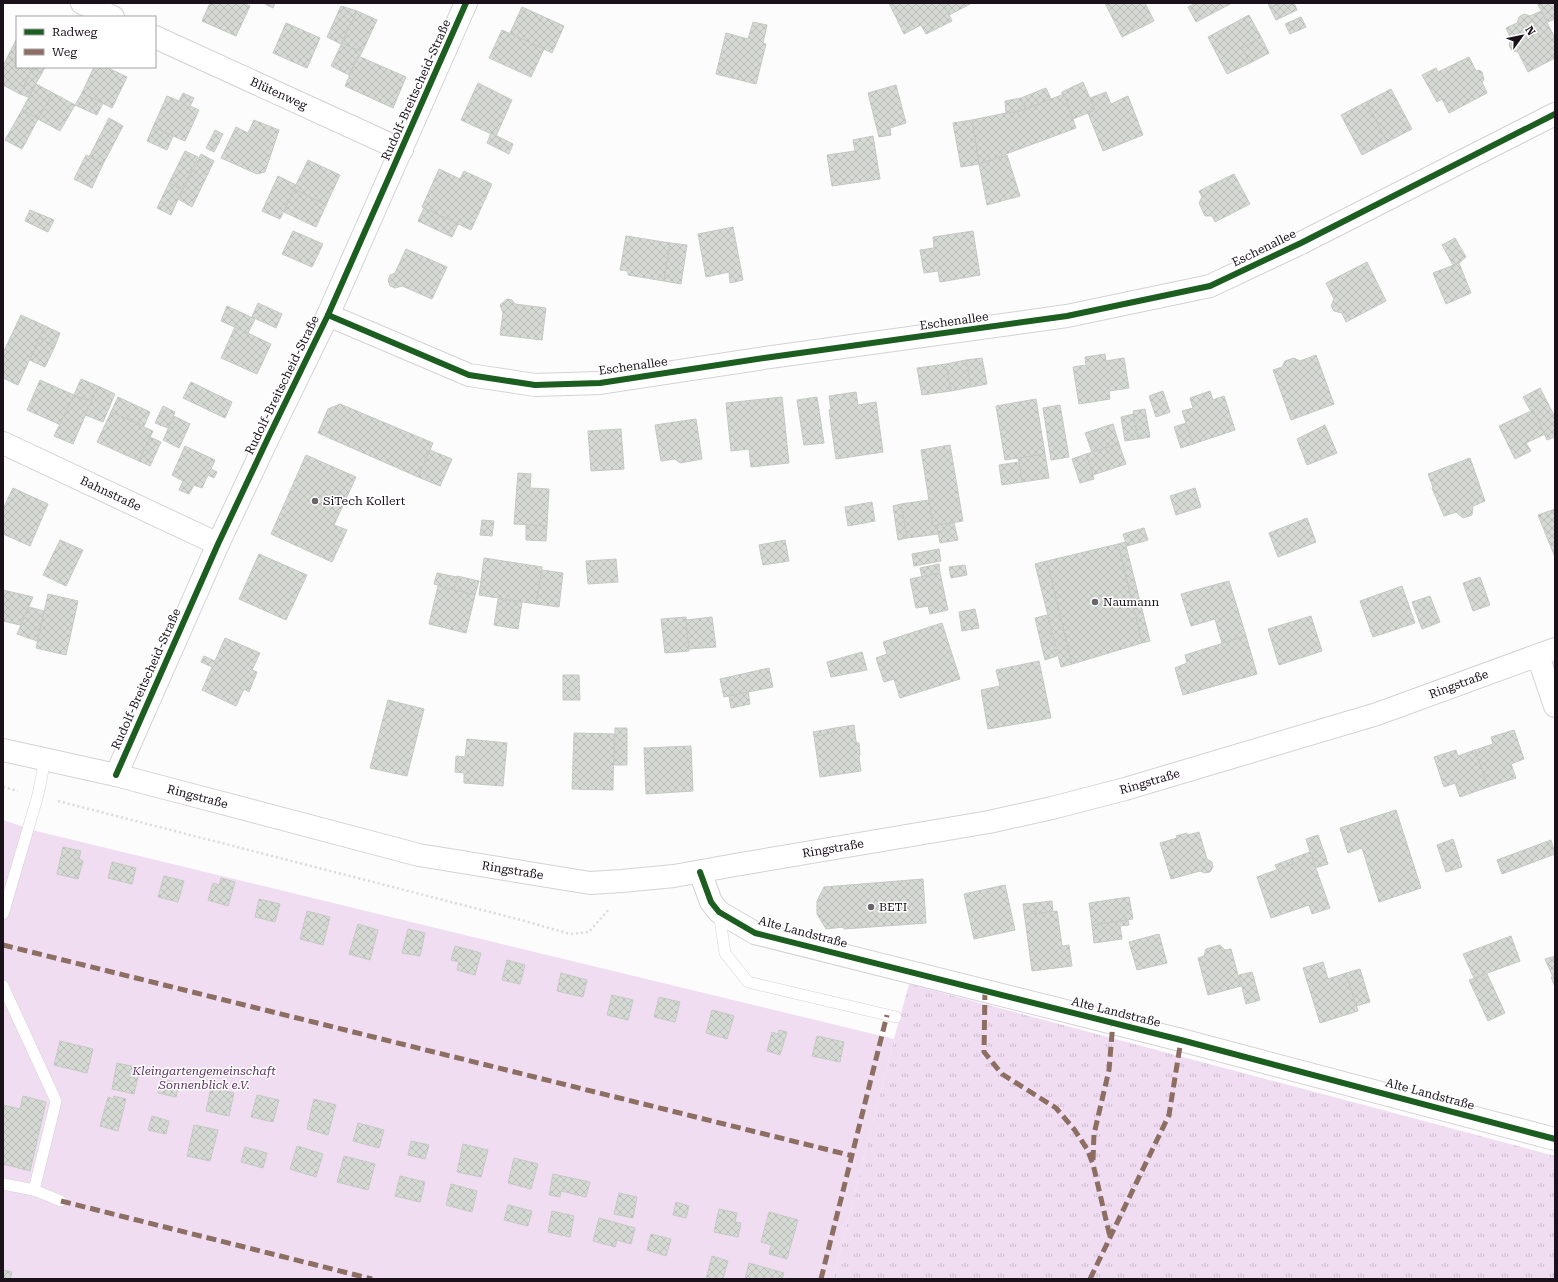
<svg xmlns="http://www.w3.org/2000/svg" width="1558" height="1282" font-family="'Roboto Serif',serif">
  <style>
    .grass { fill: url(#grass-tufts) }
    .garden { fill: #f0ddf2 }
    .building { fill: url(#building-cross-hatch); stroke: #c5c9c3 }
    .lines { fill: none; stroke-linecap: round; stroke-linejoin: round }
    .service-casing { stroke: #d6d1d6; stroke-width: 12 }
    .minor-casing { stroke: #d6d1d6; stroke-width: 24 }
    .secondary-casing { stroke: #d6d1d6; stroke-width: 24 }
    .path { stroke: #dadada; stroke-width: 2.5; stroke-dasharray: 2 3; stroke-linecap: butt }
    .service { stroke: #fff; stroke-width: 11 }
    .minor { stroke: #fff; stroke-width: 22 }
    .secondary { stroke: #fff; stroke-width: 22 }
    .quiet { stroke: #8d6e63; stroke-width: 5; stroke-dasharray: 10 5; stroke-linecap: butt }
    .cycleway-casing { stroke: #fff; stroke-width: 8 }
    .cycleway { stroke: #1b5e20; stroke-width: 6 }
    .poi-dot { fill: #69636a; stroke: #fff; stroke-width: 1.5 }
    .labels { text-anchor: middle; stroke-width: 3; stroke-linejoin: round; paint-order: stroke }
    .street-label { font-size: 12px; fill: #1a111b; stroke: #fff }
    .poi-label { font-size: 12px; fill: #1a111b; stroke: #fff; text-anchor: start }
    .park-label { font-size: 12px; font-style: italic; fill: #5f3365; stroke: #fff }
  </style>
  <defs>
    <pattern id="grass-tufts" width="24" height="20" patternUnits="userSpaceOnUse"><rect width="24" height="20" fill="#f0ddf2"/><path d="M3 7l-1-3M5 7V3M7 7l1-3M15 17l-1-3M17 17v-4M19 17l1-3" fill="none" stroke="#cdbdcf"/></pattern>
    <pattern id="building-cross-hatch" width="8" height="8" patternUnits="userSpaceOnUse"><rect width="8" height="8" fill="#d6dad4"/><path d="M0 0l8 8M0 8l8-8" fill="none" stroke="#b7bab5"/></pattern>
  </defs>
  <rect width="100%" height="100%" fill="#fcfcfc"/>
  <path class="grass" d="M909,984L1555,1156V1279H833L894,1039Z"/>
  <path class="garden" d="M3,820L36,831L894,1039L833,1279H3Z"/>
  <g class="building">
    <path d="M210,3H242L250,6L236,36L202,21Z"/>
    <path d="M263,3H275L273,8Z"/>
    <path d="M889,3H943L952,21L926,34L921,25L904,34Z"/>
    <path d="M943,3H972L949,15Z"/>
    <path d="M1105,3H1145L1154,21L1122,37Z"/>
    <path d="M1196,3H1232L1196,22L1188,7Z"/>
    <path d="M1268,3H1281L1270,8Z"/>
    <path d="M1281,3H1294L1297,10L1276,20L1270,8Z"/>
    <path d="M1537,3H1555V19L1548,22Z"/>
    <path d="M341,6L357,11L341,44L327,37Z"/>
    <path d="M522,7L564,26L552,53L510,33Z"/>
    <path d="M357,11L377,20L362,52L342,43Z"/>
    <path d="M1541,11L1555,38V58L1528,72L1518,52L1512,51L1509,45L1511,39L1506,28L1517,23L1519,17L1524,14L1530,16Z"/>
    <path d="M1249,15L1261,37L1242,48L1250,63L1227,74L1208,37Z"/>
    <path d="M1301,17L1306,27L1290,34L1285,24Z"/>
    <path d="M753,22L767,25L763,43L766,44L756,84L716,74L726,33L748,39Z"/>
    <path d="M286,23L320,38L307,68L273,53Z"/>
    <path d="M502,30L544,49L531,77L489,58Z"/>
    <path d="M1261,37L1269,53L1250,63L1242,48Z"/>
    <path d="M17,38V61L8,56Z"/>
    <path d="M342,43L362,52L360,56H358L349,75L331,66Z"/>
    <path d="M8,56L17,61V67H30L33,68L20,94L3,85V66Z"/>
    <path d="M358,56L406,77L393,108L345,86Z"/>
    <path d="M1469,57L1476,71L1479,70L1482,72L1484,80L1482,82L1487,93L1449,113L1442,99L1437,102L1422,75L1436,68L1438,72Z"/>
    <path d="M30,67H45L42,73Z"/>
    <path d="M94,67H106L127,77L112,108L82,93Z"/>
    <path d="M33,68L42,73L28,97L20,94Z"/>
    <path d="M1083,82L1095,110L1073,119L1064,94H1062V92Z"/>
    <path d="M478,83L512,100L496,136L461,120Z"/>
    <path d="M36,84L53,93L38,119L22,110Z"/>
    <path d="M896,85L906,123L890,128L891,135L879,137L868,93Z"/>
    <path d="M1046,88L1051,99L1025,109L1021,98Z"/>
    <path d="M1391,89L1412,129L1387,142L1366,102Z"/>
    <path d="M1106,92L1111,104L1128,96L1143,135L1103,151L1088,113L1095,110L1090,98Z"/>
    <path d="M53,93L75,105L60,131L38,119Z"/>
    <path d="M82,93L103,103L97,115L75,105Z"/>
    <path d="M183,93L194,98L190,106L199,110L185,141L153,127L167,96L179,101Z"/>
    <path d="M1064,94L1076,128L979,164L972,120L1006,113L1013,112L1015,113Z"/>
    <path d="M1021,98L1025,109L1015,113L1013,112L1006,113L1005,101Z"/>
    <path d="M1366,102L1387,142L1362,155L1341,115Z"/>
    <path d="M22,110L38,119L22,149L5,140Z"/>
    <path d="M109,118L123,126L103,164L89,157Z"/>
    <path d="M254,120L279,130L265,172L257,174L221,158L236,127L248,133Z"/>
    <path d="M972,120L979,164L961,167L953,123Z"/>
    <path d="M153,127L173,136L167,150L147,141Z"/>
    <path d="M215,130L223,134L214,152L206,148Z"/>
    <path d="M491,133L513,144L509,154L487,143Z"/>
    <path d="M873,136L880,179L832,186L827,155L855,151L853,140Z"/>
    <path d="M185,151L198,157L182,190L169,183Z"/>
    <path d="M201,154L214,161L192,207L178,199Z"/>
    <path d="M86,155L103,164L92,188L74,179Z"/>
    <path d="M1007,155L1020,196L987,205L979,164Z"/>
    <path d="M308,160L340,175L326,205L294,189Z"/>
    <path d="M439,169L460,179L464,171L492,184L471,230L422,207Z"/>
    <path d="M1234,174L1250,204L1215,222L1212,216H1205L1199,203L1202,197L1199,191Z"/>
    <path d="M278,176L296,185L280,219L262,211Z"/>
    <path d="M169,183L182,190L171,215L157,208Z"/>
    <path d="M294,189L326,205L316,227L284,212Z"/>
    <path d="M424,208L458,224L452,237L418,221Z"/>
    <path d="M30,210L54,220L48,232L25,221Z"/>
    <path d="M733,227L743,280L730,283L729,272L706,277L698,234Z"/>
    <path d="M293,231L323,244L312,267L282,254Z"/>
    <path d="M973,231L980,275L940,282L938,271L924,273L920,250L934,248L933,237Z"/>
    <path d="M626,236L670,243L664,281L628,275V271L620,270Z"/>
    <path d="M1455,238L1466,257L1459,263L1453,265L1442,245Z"/>
    <path d="M670,243L687,245L681,284L664,281Z"/>
    <path d="M406,249L447,267L432,299L402,286L395,288L390,286L388,280L390,275L395,273Z"/>
    <path d="M1367,262L1386,301L1346,322L1342,313L1334,311L1331,306L1334,299L1326,283Z"/>
    <path d="M1459,263L1471,293L1446,304L1433,273Z"/>
    <path d="M507,299L512,300L515,304L546,308L542,340L500,335L503,313L500,305Z"/>
    <path d="M258,303L282,314L276,328L252,317Z"/>
    <path d="M227,306L255,319L248,333L221,321Z"/>
    <path d="M21,315L45,326L18,385L3,378V353Z"/>
    <path d="M45,326L60,333L55,346L39,338Z"/>
    <path d="M235,327L271,344L257,374L221,358Z"/>
    <path d="M39,338L55,346L45,367L30,360Z"/>
    <path d="M1105,354L1106,361L1124,358L1129,388L1109,391L1110,399L1079,404L1073,367L1086,365L1085,357Z"/>
    <path d="M1316,355L1334,404L1291,420L1273,370L1282,367L1285,361L1294,358L1300,361Z"/>
    <path d="M982,358L987,384L971,387L966,360Z"/>
    <path d="M966,360L971,387L951,391L946,364Z"/>
    <path d="M946,364L951,391L922,395L917,368Z"/>
    <path d="M81,379L98,386L91,402L74,395Z"/>
    <path d="M40,380L74,395L61,425L27,410Z"/>
    <path d="M191,382L232,402L225,418L183,398Z"/>
    <path d="M98,386L115,394L103,422L85,415Z"/>
    <path d="M1540,388L1555,417V437L1547,440L1533,410H1530L1523,397Z"/>
    <path d="M1163,391L1170,412L1156,417L1149,396Z"/>
    <path d="M1210,391L1213,400L1224,396L1235,430L1193,444L1182,411L1193,408L1190,398Z"/>
    <path d="M856,392L858,405L876,402L883,452L836,459L829,410H831L829,396Z"/>
    <path d="M74,395L91,402L73,444L54,436Z"/>
    <path d="M118,397L150,412L144,426L111,412Z"/>
    <path d="M782,397L789,463L751,467L749,449L731,451L726,403Z"/>
    <path d="M817,397L824,443L804,445L797,400Z"/>
    <path d="M1036,399L1045,454L1005,460L996,406Z"/>
    <path d="M340,404L433,443L418,477L318,433L328,409Z"/>
    <path d="M1060,405L1069,457L1051,460L1043,408Z"/>
    <path d="M163,406L175,412L168,428L155,423Z"/>
    <path d="M1145,409L1150,437L1138,439L1133,411Z"/>
    <path d="M1533,410L1545,434L1526,443L1531,451L1515,459L1499,426Z"/>
    <path d="M111,412L153,431L139,461L97,442Z"/>
    <path d="M1133,414L1138,439L1125,441L1121,417Z"/>
    <path d="M174,416L190,424L179,448L163,440Z"/>
    <path d="M696,419L702,459L680,463L675,459L661,461L655,425Z"/>
    <path d="M1186,423L1193,444L1181,448L1174,427Z"/>
    <path d="M1113,424L1119,444L1092,452L1085,433Z"/>
    <path d="M1325,425L1337,453L1307,465L1297,439Z"/>
    <path d="M621,429L624,469L591,471L588,431Z"/>
    <path d="M150,437L161,442L150,466L139,461Z"/>
    <path d="M1119,444L1126,464L1093,475L1086,454Z"/>
    <path d="M950,445L963,521L933,526L921,450Z"/>
    <path d="M185,446L215,460L211,469L217,472L214,478L208,475L202,488L194,485L189,494L179,490L183,481L172,475Z"/>
    <path d="M430,450L452,459L440,486L418,477Z"/>
    <path d="M1045,454L1049,478L1022,482L1018,458Z"/>
    <path d="M1086,454L1094,479L1080,483L1072,459Z"/>
    <path d="M306,455L356,477L334,525L347,530L332,562L271,534Z"/>
    <path d="M1470,458L1485,501L1473,506L1472,515L1463,518L1456,512L1444,516L1432,488L1433,487L1428,474Z"/>
    <path d="M1019,462L1022,482L1002,485L999,465Z"/>
    <path d="M518,473L531,474L530,488L549,489L547,526L514,524Z"/>
    <path d="M13,488L48,504L30,546L3,534V509Z"/>
    <path d="M1195,488L1201,507L1176,515L1170,496Z"/>
    <path d="M929,500L933,526L937,525L938,534L907,538L901,504Z"/>
    <path d="M872,502L875,521L848,526L845,507Z"/>
    <path d="M901,504L907,538L898,540L893,506Z"/>
    <path d="M1555,509V557L1538,515Z"/>
    <path d="M1307,518L1316,542L1278,557L1269,533Z"/>
    <path d="M482,520L494,521L492,536L480,535Z"/>
    <path d="M954,523L958,540L940,543L937,525Z"/>
    <path d="M526,525L547,526L546,541L526,540Z"/>
    <path d="M1144,528L1148,540L1127,546L1123,534Z"/>
    <path d="M60,540L83,550L66,586L43,575Z"/>
    <path d="M785,540L789,561L763,565L759,545Z"/>
    <path d="M1125,542L1150,641L1142,643L1118,544Z"/>
    <path d="M1118,544L1142,643L1072,664L1047,561Z"/>
    <path d="M939,549L941,561L914,566L912,554Z"/>
    <path d="M259,554L307,575L286,620L239,599Z"/>
    <path d="M484,558L542,567L536,604L479,595Z"/>
    <path d="M616,559L618,582L588,584L586,561Z"/>
    <path d="M1047,561L1072,664L1061,667L1035,564Z"/>
    <path d="M939,564L940,573L922,577L920,568Z"/>
    <path d="M965,565L967,575L951,578L949,567Z"/>
    <path d="M542,570L563,573L559,607L536,604Z"/>
    <path d="M437,573L457,577L454,590L434,584Z"/>
    <path d="M940,573L948,610L930,614L928,606L916,608L910,579Z"/>
    <path d="M457,576L479,581L475,595L454,590Z"/>
    <path d="M1480,577L1490,605L1473,611L1463,583Z"/>
    <path d="M1229,581L1246,636L1222,643L1215,619L1191,626L1181,594Z"/>
    <path d="M438,586L475,595L466,633L429,624Z"/>
    <path d="M1402,586L1415,623L1373,637L1360,601Z"/>
    <path d="M3,590L33,597L20,625L3,621Z"/>
    <path d="M48,594L78,601L66,655L36,648Z"/>
    <path d="M1430,596L1440,622L1422,629L1412,602Z"/>
    <path d="M498,599L522,602L518,629L494,625Z"/>
    <path d="M29,607L44,611L37,641L17,634Z"/>
    <path d="M975,609L979,628L962,631L959,612Z"/>
    <path d="M1047,615L1057,656L1045,660L1035,618Z"/>
    <path d="M1311,616L1322,651L1279,665L1268,629Z"/>
    <path d="M686,617L689,651L665,653L661,619Z"/>
    <path d="M712,617L716,647L689,649L686,620Z"/>
    <path d="M942,623L960,679L900,698L894,679L884,682L876,658L887,654L883,642Z"/>
    <path d="M1246,636L1257,674L1183,695L1175,668L1187,663L1185,655Z"/>
    <path d="M225,638L260,653L252,670L257,672L249,692L244,689L236,706L202,690L212,667L201,662L204,656L215,661Z"/>
    <path d="M862,652L867,670L831,677L827,662Z"/>
    <path d="M1039,661L1051,718L988,729L981,690L1000,686L996,670Z"/>
    <path d="M769,668L773,687L724,697L720,679Z"/>
    <path d="M563,675H579L580,700H563Z"/>
    <path d="M748,692L750,704L731,708L729,696Z"/>
    <path d="M388,700L424,709L407,776L370,768Z"/>
    <path d="M854,725L856,742L859,743L860,754L859,757L861,771L820,777L814,736L832,733L835,728Z"/>
    <path d="M615,728H627V765H614Z"/>
    <path d="M835,728L832,733L814,736L813,732Z"/>
    <path d="M1514,730L1524,759L1511,764L1516,778L1488,787L1475,750L1493,744L1491,737Z"/>
    <path d="M574,733L614,734L613,790L572,789Z"/>
    <path d="M467,739L507,743L503,786L464,783V773L455,772L456,756L465,757Z"/>
    <path d="M691,746L693,791L646,794L644,748Z"/>
    <path d="M1456,750L1458,756L1475,750L1488,787L1460,797L1455,783L1444,787L1434,757Z"/>
    <path d="M1396,810L1421,888L1379,902L1362,848L1348,853L1340,828Z"/>
    <path d="M1199,832L1207,859L1212,862L1213,867L1210,872L1205,873L1200,871L1171,879L1160,843L1177,838L1176,836L1187,833V835Z"/>
    <path d="M1318,835L1328,864L1315,868L1306,839Z"/>
    <path d="M1453,839L1462,867L1446,872L1437,845Z"/>
    <path d="M1551,840L1555,854L1502,874L1497,860Z"/>
    <path d="M63,847L81,851L79,859L83,861L78,879L57,874Z"/>
    <path d="M1310,852L1330,908L1312,914L1309,905L1271,918L1257,877L1293,864L1291,859Z"/>
    <path d="M1291,859L1293,864L1277,869L1275,865Z"/>
    <path d="M112,862L136,868L132,884L108,878Z"/>
    <path d="M164,876L184,881L178,902L158,897Z"/>
    <path d="M221,878L235,882L228,906L208,900L213,883L219,885Z"/>
    <path d="M923,879L926,923L844,929V927L826,929L817,914V901L824,887Z"/>
    <path d="M1005,885L1015,930L974,939L964,894Z"/>
    <path d="M1129,897L1133,919L1092,925L1089,903Z"/>
    <path d="M259,899L280,904L275,922L255,917Z"/>
    <path d="M1052,901L1053,911L1035,914L1034,903Z"/>
    <path d="M1034,903L1035,914L1057,911L1062,946L1069,945L1072,966L1032,971L1023,904Z"/>
    <path d="M307,911L330,917L323,945L300,939Z"/>
    <path d="M1128,920L1129,925L1120,926L1122,939L1094,943L1092,925Z"/>
    <path d="M358,924L378,930L370,960L349,954Z"/>
    <path d="M408,929L425,933L420,956L402,953Z"/>
    <path d="M1159,934L1167,963L1137,970L1129,942Z"/>
    <path d="M1511,936L1520,961L1474,978L1463,954Z"/>
    <path d="M1220,945L1225,950L1231,949L1241,986L1208,995L1198,958L1204,956L1206,949Z"/>
    <path d="M455,946L481,953L475,975L457,970L459,962L451,960Z"/>
    <path d="M1555,956V987L1551,977H1553L1545,959Z"/>
    <path d="M507,960L525,965L520,984L502,980Z"/>
    <path d="M1323,962L1328,979L1346,973L1358,1011L1320,1023L1303,968Z"/>
    <path d="M1360,969L1370,1002L1356,1006L1346,973Z"/>
    <path d="M1252,972L1260,1000L1246,1004L1239,975Z"/>
    <path d="M561,973L587,980L583,997L557,991Z"/>
    <path d="M1487,974L1505,1013L1488,1021L1469,980Z"/>
    <path d="M612,995L633,1000L628,1020L607,1015Z"/>
    <path d="M659,997L680,1002L675,1022L654,1017Z"/>
    <path d="M712,1010L734,1016L727,1039L706,1033Z"/>
    <path d="M779,1030L787,1032L780,1055L767,1051L772,1032L778,1034Z"/>
    <path d="M817,1036L844,1042L840,1062L812,1056Z"/>
    <path d="M60,1041L93,1049L87,1073L54,1065Z"/>
    <path d="M117,1063L140,1068L134,1094L112,1089Z"/>
    <path d="M161,1079L179,1083L176,1097L158,1093Z"/>
    <path d="M211,1088L234,1093L229,1116L206,1111Z"/>
    <path d="M257,1095L279,1100L273,1122L251,1117Z"/>
    <path d="M23,1096L46,1102L30,1171L3,1164V1105L20,1109Z"/>
    <path d="M114,1096L126,1099L118,1131L100,1126L108,1097L113,1099Z"/>
    <path d="M314,1099L336,1105L328,1135L307,1129Z"/>
    <path d="M152,1116L169,1121L166,1134L148,1130Z"/>
    <path d="M358,1123L384,1130L379,1148L353,1141Z"/>
    <path d="M194,1125L218,1130L210,1161L187,1156Z"/>
    <path d="M411,1141L429,1145L425,1159L408,1155Z"/>
    <path d="M463,1144L488,1150L481,1177L457,1172Z"/>
    <path d="M297,1146L323,1154L316,1177L290,1169Z"/>
    <path d="M245,1147L267,1153L263,1168L241,1162Z"/>
    <path d="M344,1156L375,1164L368,1190L337,1182Z"/>
    <path d="M514,1158L538,1164L531,1189L508,1183Z"/>
    <path d="M553,1174L590,1182L586,1197L561,1191L560,1197L549,1195Z"/>
    <path d="M400,1176L425,1182L420,1202L395,1196Z"/>
    <path d="M451,1184L477,1191L472,1212L446,1205Z"/>
    <path d="M619,1193L637,1197L633,1218L614,1214Z"/>
    <path d="M676,1202L689,1206L686,1218L673,1215Z"/>
    <path d="M508,1205L532,1211L528,1226L504,1220Z"/>
    <path d="M719,1209L737,1213L735,1222L741,1223L738,1237L714,1232Z"/>
    <path d="M552,1211L574,1216L570,1237L548,1232Z"/>
    <path d="M769,1212L798,1220L787,1259L769,1254L771,1245L761,1242Z"/>
    <path d="M599,1218L635,1228L631,1244L617,1240L615,1247L593,1241Z"/>
    <path d="M651,1234L671,1239L666,1256L647,1250Z"/>
    <path d="M712,1256L728,1261L723,1279H706Z"/>
    <path d="M749,1263L784,1273L782,1279H745Z"/>
    <path d="M3,1270L12,1272L10,1279H3Z"/>
  </g>
  <g class="lines">
    <defs>
      <g id="service">
        <path d="M719,912L725,953L748,982L896,1017"/>
        <path d="M3,914L38,795L45,760"/>
        <path d="M3,986L56,1101L34,1190L61,1201"/>
        <path d="M3,1184L34,1190"/>
      </g>
      <g id="minor">
        <path d="M82,3L113,17"/>
        <path id="s1" d="M155,37L402,150"/>
        <path d="M328,315L469,375L535,385L600,383L764,358L1067,316L1210,286L1301,243L1555,114"/>
        <path id="s2" d="M3,443L218,544"/>
        <path d="M1538,656L1555,706"/>
        <path d="M116,775L218,544L268,438L328,315L466,3"/>
        <path d="M700,872L711,902L719,912L755,933L1181,1040L1555,1139"/>
      </g>
      <g id="secondary">
        <path id="s3" d="M3,750L116,775L419,855L590,883L622,881L674,876L735,865L989,822L1052,808L1125,789L1377,714L1555,649"/>
      </g>
    </defs>
    <use href="#service" class="service-casing"/>
    <use href="#minor" class="minor-casing"/>
    <use href="#secondary" class="secondary-casing"/>
    <g class="path">
      <path d="M3,787L18,791"/>
      <path d="M58,801L521,920L570,934L589,932L609,909"/>
    </g>
    <use href="#service" class="service"/>
    <use href="#minor" class="minor"/>
    <use href="#secondary" class="secondary"/>
    <g class="quiet">
      <path d="M3,945L853,1156"/>
      <path d="M985,990L984,1052L1002,1074L1056,1108L1074,1129L1087,1149L1093,1164L1110,1237"/>
      <path d="M1093,1160L1094,1134L1109,1070L1113,1022"/>
      <path d="M61,1201L372,1279"/>
      <path d="M821,1279L887,1015"/>
      <path d="M1090,1279L1169,1115L1181,1040"/>
    </g>
    <defs>
      <g id="cycleway">
        <path d="M328,315L469,375L535,385L600,383L764,358L1067,316L1210,286L1301,243L1555,114"/>
        <path d="M116,775L218,544L268,438L328,315L466,3"/>
        <path d="M700,872L711,902L719,912L755,933L1181,1040L1555,1139"/>
      </g>
    </defs>
    <use href="#cycleway" class="cycleway-casing"/>
    <use href="#cycleway" class="cycleway"/>
  </g>
  <g class="poi-dot">
    <circle cx="315" cy="501" r="4"/>
    <circle cx="1095" cy="602" r="4"/>
    <circle cx="871" cy="907" r="4"/>
  </g>
  <g class="labels">
    <g class="street-label">
      <text transform="translate(416 90) rotate(-66)" y="4">Rudolf-Breitscheid-Straße</text>
      <text dy="4" stroke="none"><textPath href="#s1" startOffset="136">Blütenweg</textPath></text>
      <text transform="translate(1264 248) rotate(-26)" y="4">Eschenallee</text>
      <text transform="translate(954 321) rotate(-8)" y="4">Eschenallee</text>
      <text transform="translate(633 366) rotate(-8)" y="4">Eschenallee</text>
      <text transform="translate(282 385) rotate(-64)" y="4">Rudolf-Breitscheid-Straße</text>
      <text dy="4" stroke="none"><textPath href="#s2" startOffset="119">Bahnstraße</textPath></text>
      <text transform="translate(146 679) rotate(-66)" y="4">Rudolf-Breitscheid-Straße</text>
      <text dy="4" stroke="none"><textPath href="#s3" startOffset="1496">Ringstraße</textPath></text>
      <text dy="4" stroke="none"><textPath href="#s3" startOffset="1172">Ringstraße</textPath></text>
      <text dy="4" stroke="none"><textPath href="#s3" startOffset="200">Ringstraße</textPath></text>
      <text dy="4" stroke="none"><textPath href="#s3" startOffset="848">Ringstraße</textPath></text>
      <text dy="4" stroke="none"><textPath href="#s3" startOffset="524">Ringstraße</textPath></text>
      <text transform="translate(803 932) rotate(15)" y="4">Alte Landstraße</text>
      <text transform="translate(1116 1012) rotate(14)" y="4">Alte Landstraße</text>
      <text transform="translate(1430 1094) rotate(15)" y="4">Alte Landstraße</text>
    </g>
    <g class="poi-label">
      <text x="323" y="505">SiTech Kollert</text>
      <text x="1103" y="606">Naumann</text>
      <text x="879" y="911">BETI</text>
    </g>
    <g class="park-label">
      <text x="204" y="1075">Kleingartengemeinschaft<tspan x="204" dy="14">Sonnenblick e.V.</tspan></text>
    </g>
  </g>
  <rect width="1558" height="1282" fill="none" stroke="#1a111b" stroke-width="8"/>
  <rect x="16" y="16" width="140" height="52" fill="#ffffff" stroke="#a3a0a4"/>
  <rect x="24" y="29" width="20" height="6" fill="#1b5e20" stroke="#a3a0a4"/>
  <text x="52" y="36" font-size="12" fill="#1a111b">Radweg</text>
  <rect x="24" y="49" width="20" height="6" fill="#8d6e63" stroke="#a3a0a4"/>
  <text x="52" y="56" font-size="12" fill="#1a111b">Weg</text>
  <g transform="translate(1522 36) rotate(57)" stroke="#ffffff" stroke-width="3" paint-order="stroke">
  <path d="M0-3L7 15L0 10L-7 15Z" fill="#1a111b"/>
  <text y="-6" font-size="11" font-weight="bold" text-anchor="middle" fill="#1a111b">N</text>
  </g>
</svg>
